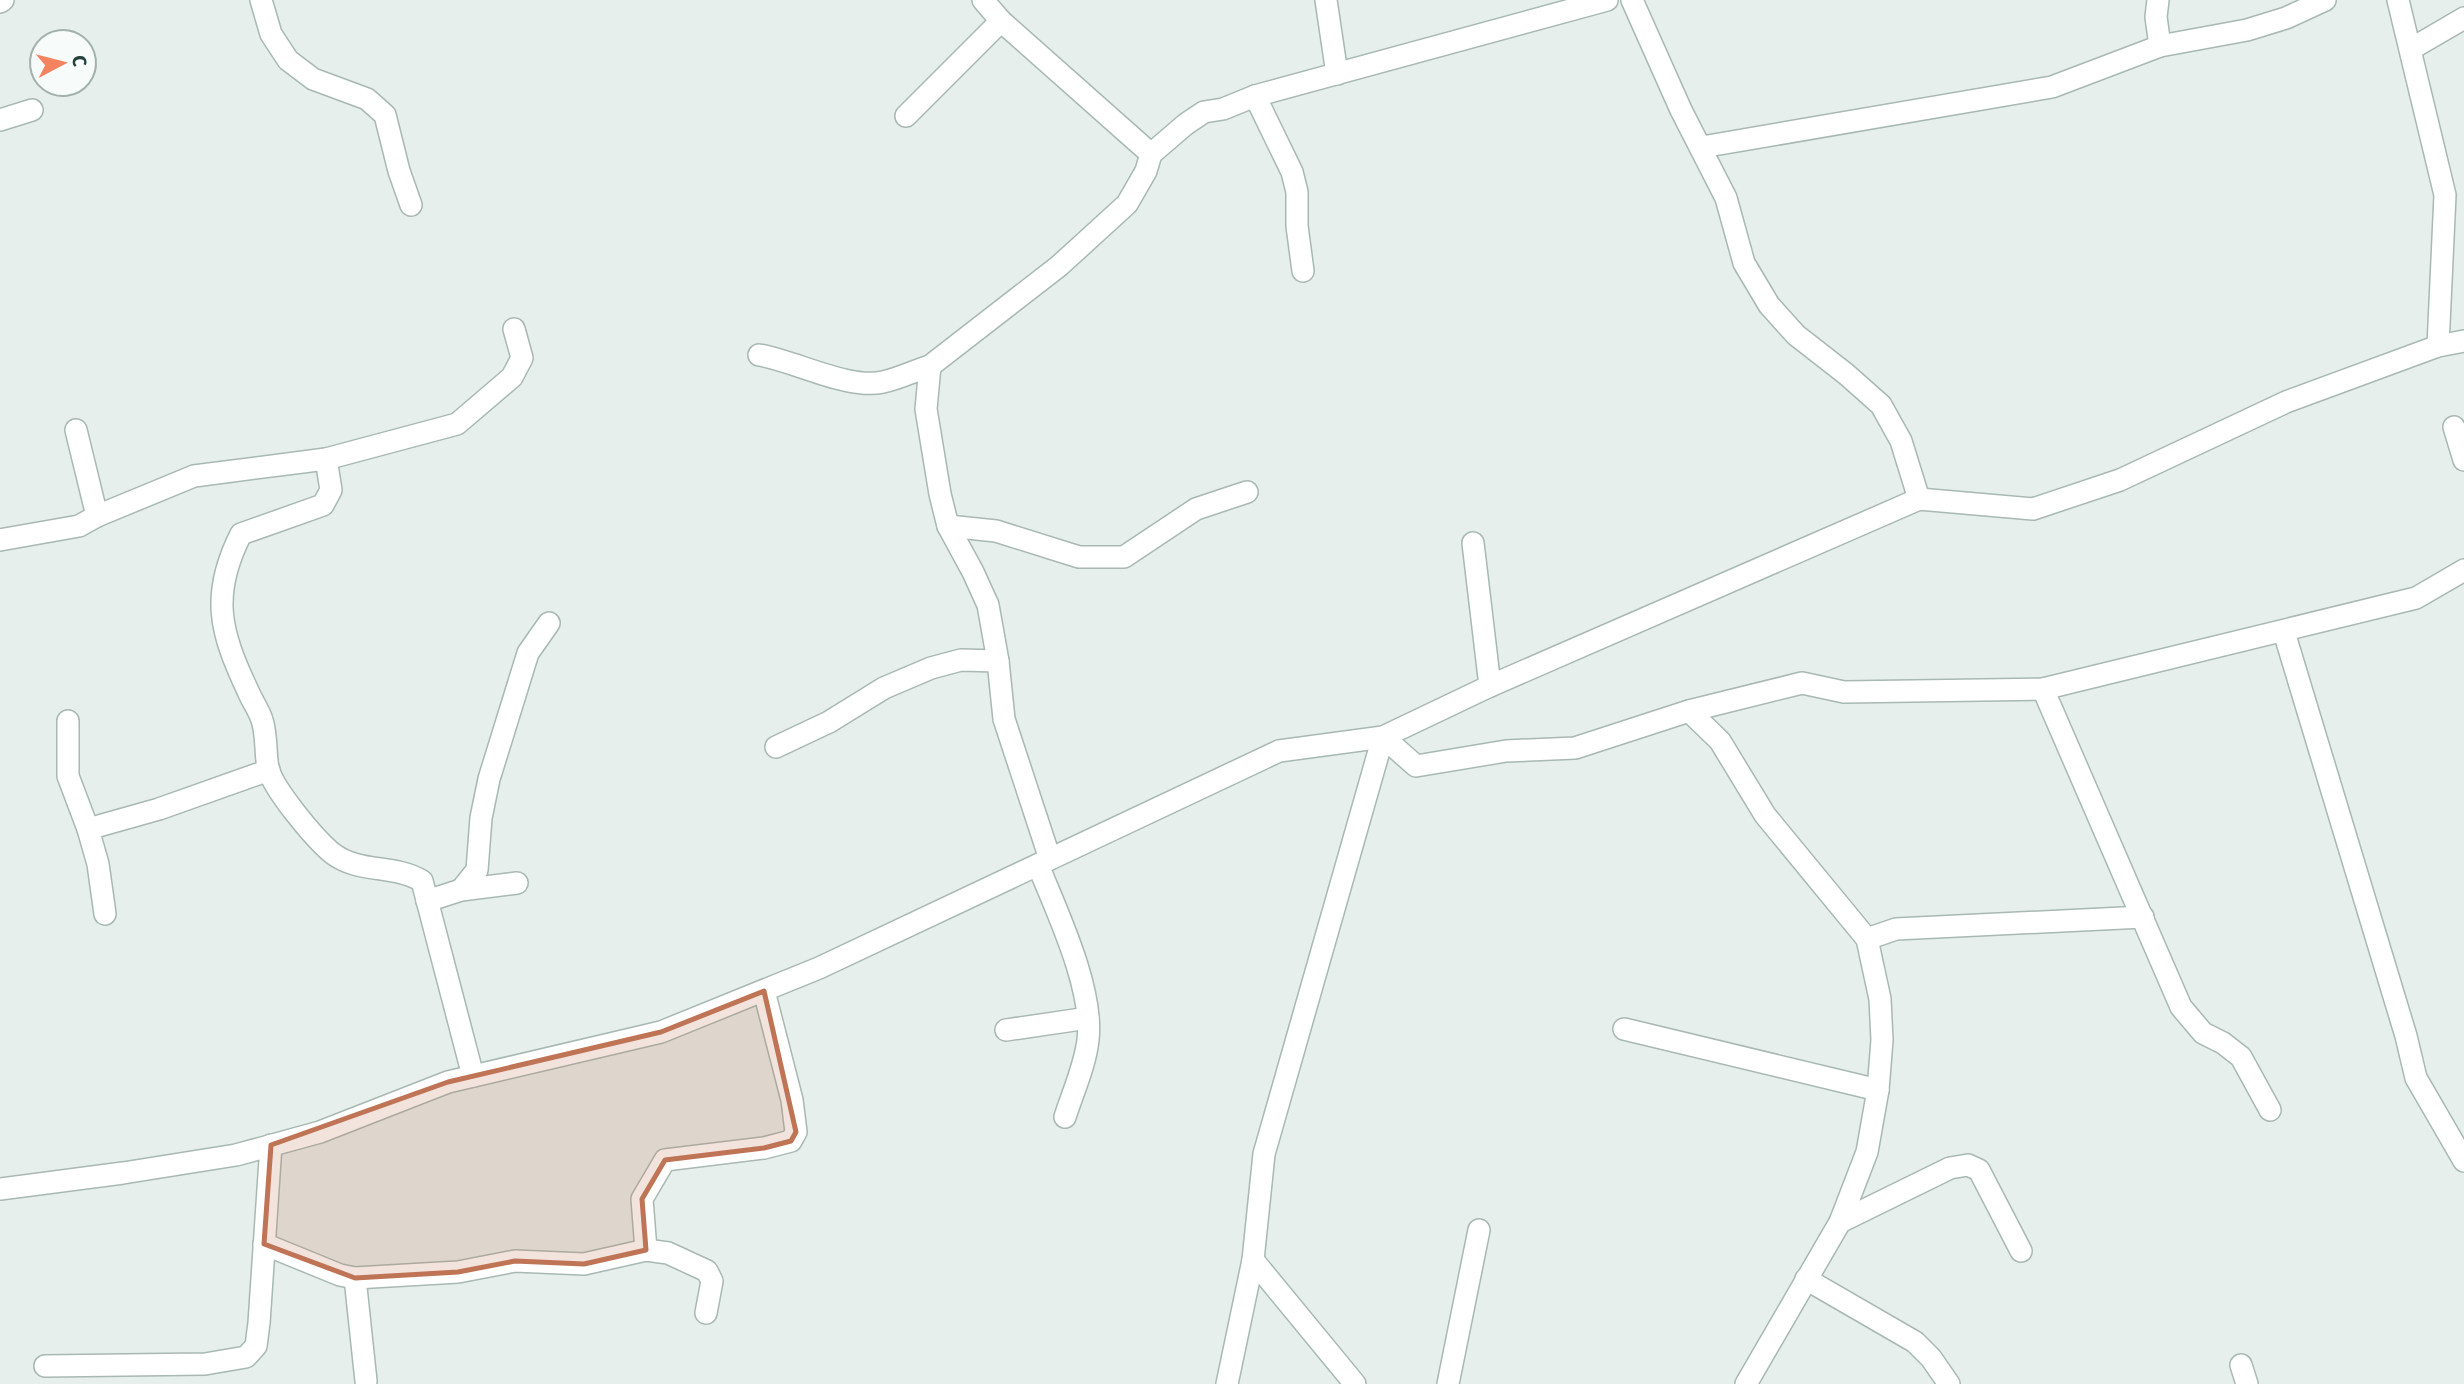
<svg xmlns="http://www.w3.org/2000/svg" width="2464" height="1384" font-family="'Fira Sans',sans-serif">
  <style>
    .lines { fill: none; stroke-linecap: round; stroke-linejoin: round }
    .minor-casing { stroke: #a8b8b2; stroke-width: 24 }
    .minor { stroke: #fff; stroke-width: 21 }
    .marked { fill: #c07456; fill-opacity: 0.2; stroke: #c07456; stroke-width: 5; stroke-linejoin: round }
  </style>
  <rect width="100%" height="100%" fill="#e6efeb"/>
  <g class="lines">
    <defs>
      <g id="minor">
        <path d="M261,0L271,34L288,60L313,79L367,99L385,115L399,171L411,205"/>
        <path d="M983,0L1001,21L1151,154"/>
        <path d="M1326,0L1337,74"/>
        <path d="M1632,0L1681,110L1726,198L1744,263L1769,305L1796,335L1846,374L1881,405L1901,441L1919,499"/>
        <path d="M2158,0L2156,17L2160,46"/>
        <path d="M2398,0L2445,195L2438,346"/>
        <path d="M0,2L3,0"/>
        <path d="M2411,49L2464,18"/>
        <path d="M1255,96L1292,172L1297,192V226L1303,271"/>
        <path d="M906,116L1001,21"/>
        <path d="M0,120L32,110"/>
        <path d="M1702,147L2052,87L2160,46L2247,30L2286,18L2325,0"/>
        <path d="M759,355C795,361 849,390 883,382C898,379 914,371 930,366"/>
        <path d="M2454,427L2464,460"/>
        <path d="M76,430L97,516"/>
        <path d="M326,459L331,490L323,505L241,534C210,595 220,632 248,691C252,701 259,710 262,720C267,735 265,752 268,768C273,789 315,839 332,853C359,874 394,864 422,881L473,1076"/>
        <path d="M948,526L996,531L1079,557H1124L1196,509L1247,492"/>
        <path d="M0,540L79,526L97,516L194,476L326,459L457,424L512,377L522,358L514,329"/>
        <path d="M1473,543L1490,686"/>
        <path d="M2284,632L2406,1036L2416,1078L2464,1161"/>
        <path d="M2043,689L2181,1007L2203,1033L2223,1043L2241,1057L2270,1110"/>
        <path d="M1689,711L1720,741L1765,815L1867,939L1880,999L1882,1040L1878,1090L1867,1152L1840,1222L1746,1384"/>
        <path d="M68,721V776L88,829L98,864L105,914"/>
        <path d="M776,747L829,722L884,688L931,668L961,660L998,661"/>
        <path d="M88,829L159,809L269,770"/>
        <path d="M1050,859L1004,719L998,661L988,605L973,572L948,526L940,494L926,409L930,366L1059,266L1127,204L1146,171L1151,154L1186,124L1204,112L1223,109L1255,96L1607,0"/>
        <path d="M1038,865C1057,912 1094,989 1088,1040C1085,1066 1073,1092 1065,1117"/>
        <path d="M461,890L477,870L481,818L489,779L528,653L549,623"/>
        <path d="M427,901L461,890L517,883"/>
        <path d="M1867,939L1896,929L2143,917"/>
        <path d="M1624,1029L1878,1090"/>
        <path d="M1006,1030L1088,1018"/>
        <path d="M0,1189L123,1173L236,1155L320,1132L448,1082L661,1032L819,968L1279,751L1383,737L1490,686L1919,499L2033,509L2120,480L2286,402L2438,346L2464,341"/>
        <path d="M1840,1222L1950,1168L1968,1165L1979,1170L2021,1251"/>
        <path d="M264,1244L340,1275L355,1278L458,1272L515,1261L584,1264L646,1250L668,1253L707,1271L712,1281L706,1313"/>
        <path d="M646,1250L642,1199L665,1160L764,1148L791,1141L796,1132L792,1100L764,991"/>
        <path d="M1253,1260L1355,1384"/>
        <path d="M355,1278L366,1381"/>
        <path d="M1806,1279L1915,1342L1931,1358L1949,1384"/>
        <path d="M2241,1365L2247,1384"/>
        <path d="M45,1366L205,1364L246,1357L256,1346L259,1323L271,1145"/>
        <path d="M1227,1384L1253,1260L1264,1154L1383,737L1416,766L1506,751L1575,748L1689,711L1802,683L1844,692L2043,689L2416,598L2464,570"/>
        <path d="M1448,1384L1479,1230"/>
      </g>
    </defs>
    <use href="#minor" class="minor-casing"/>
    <use href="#minor" class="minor"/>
  </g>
  <path class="marked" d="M764,991L796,1132L791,1141L764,1148L665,1160L642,1199L646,1250L584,1264L515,1261L458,1272L355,1278L264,1244L271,1145L448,1082L661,1032Z"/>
  <g transform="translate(63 63) rotate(83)"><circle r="33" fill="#f7fbf9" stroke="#a3b1ad" stroke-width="2"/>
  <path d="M0-5L12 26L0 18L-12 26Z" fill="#f4845f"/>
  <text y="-10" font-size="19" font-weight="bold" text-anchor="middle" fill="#24423a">С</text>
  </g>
</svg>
